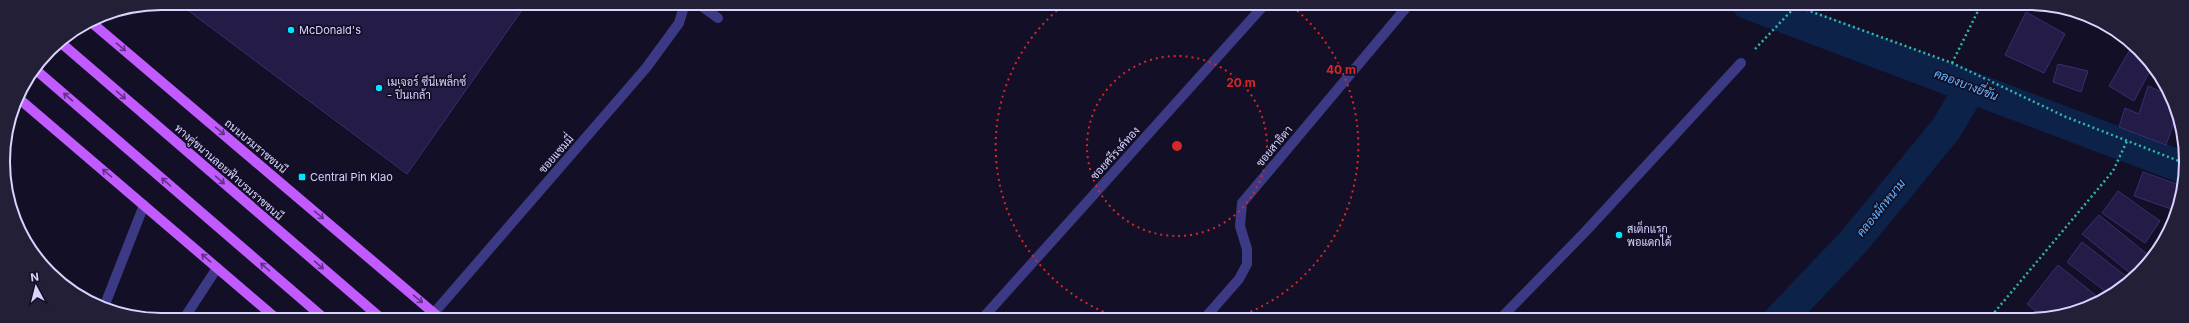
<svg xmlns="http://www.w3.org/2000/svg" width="2189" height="323" font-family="Inter,Sarabun,sans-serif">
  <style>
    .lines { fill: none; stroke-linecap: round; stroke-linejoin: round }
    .canal { stroke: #0c2248; stroke-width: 32 }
    .building { fill: #241b47; stroke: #3b2d73 }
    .path { stroke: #2fb8b0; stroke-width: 2.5; stroke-dasharray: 2 3; stroke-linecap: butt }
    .lane { stroke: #3d3a85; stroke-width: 10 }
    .street { stroke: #3d3a85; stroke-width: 10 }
    .primary { stroke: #c25bff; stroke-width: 10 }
    .oneway { stroke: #623188 }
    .ring { fill: none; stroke: #d62828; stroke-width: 2; stroke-dasharray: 2 4 }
    .poi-dot { fill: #00e5ff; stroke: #130f26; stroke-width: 1.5 }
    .labels { text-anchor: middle; stroke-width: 3.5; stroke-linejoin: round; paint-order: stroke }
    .poi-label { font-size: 11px; fill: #d9d4ff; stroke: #130f26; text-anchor: start }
    .street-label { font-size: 11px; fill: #d9d4ff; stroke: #130f26 }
    .water-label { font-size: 12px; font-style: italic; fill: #62b6ff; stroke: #130f26 }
    .rim { fill: none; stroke: #d9d4ff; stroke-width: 2 }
    .centre { fill: #d62828; stroke: #130f26; stroke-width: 2 }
    .ring-label { font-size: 12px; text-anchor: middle; font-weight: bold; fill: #d62828; stroke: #130f26; stroke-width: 3.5; stroke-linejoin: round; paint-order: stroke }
  </style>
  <rect width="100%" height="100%" fill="#130f26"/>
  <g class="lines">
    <g class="canal">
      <path d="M1747,3L2185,168"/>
      <path d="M1779,320L1855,240L1946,129L1971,87"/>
    </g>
  </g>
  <g class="building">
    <path d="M178,3H527L407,174Z"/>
    <path d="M2026,12L2065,34L2044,73L2005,55Z"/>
    <path d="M2132,46L2147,57L2152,67L2134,101L2109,86Z"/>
    <path d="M2058,64L2088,71L2081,92L2053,82Z"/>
    <path d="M2148,86L2169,95L2178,111L2166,145L2119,127L2125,108L2139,114Z"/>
    <path d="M2143,172L2182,186L2177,211L2134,196Z"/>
    <path d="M2118,191L2160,221L2145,243L2102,213Z"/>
    <path d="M2099,215L2147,254L2131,274L2082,234Z"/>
    <path d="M2082,242L2127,277L2117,290L2110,295L2067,262Z"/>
    <path d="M2058,265L2098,297L2092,305L2044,318L2027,304Z"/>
  </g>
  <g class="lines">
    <g class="path">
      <path d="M1755,49L1796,6L1952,63L2066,117L2184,163"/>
      <path d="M1952,63L1982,3"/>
      <path d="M1988,320L2113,171L2127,141"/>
    </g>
    <g class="lane">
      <path d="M697,3L718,18"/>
      <path d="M183,320L217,268"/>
    </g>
    <g class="street">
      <path d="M104,307L144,205"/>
      <path d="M434,313L646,68L679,23L685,3"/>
      <path d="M981,320L1266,3"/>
      <path d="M1203,320L1239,279L1247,264V249L1240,226L1242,203L1410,3"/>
      <path d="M1499,320L1585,232L1741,63"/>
    </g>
    <g class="primary">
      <path d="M91,22L442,320"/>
      <path d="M60,42L383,320"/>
      <path d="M36,70L326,320"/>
      <path d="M17,97L278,320"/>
    </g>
  </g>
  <defs><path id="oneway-shaft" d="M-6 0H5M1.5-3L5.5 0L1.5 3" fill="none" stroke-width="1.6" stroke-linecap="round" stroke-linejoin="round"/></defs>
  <g class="oneway">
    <use href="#oneway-shaft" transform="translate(121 47) rotate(40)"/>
    <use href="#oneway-shaft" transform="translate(121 95) rotate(41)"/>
    <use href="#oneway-shaft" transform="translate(68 97) rotate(-139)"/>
    <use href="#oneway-shaft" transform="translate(220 131) rotate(40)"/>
    <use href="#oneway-shaft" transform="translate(107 173) rotate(-140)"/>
    <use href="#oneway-shaft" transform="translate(220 180) rotate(41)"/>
    <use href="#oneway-shaft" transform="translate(166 182) rotate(-139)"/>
    <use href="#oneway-shaft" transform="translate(319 215) rotate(40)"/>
    <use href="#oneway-shaft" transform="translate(206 258) rotate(-139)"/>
    <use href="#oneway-shaft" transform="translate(319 265) rotate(41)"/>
    <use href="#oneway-shaft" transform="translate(265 267) rotate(-139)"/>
    <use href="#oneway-shaft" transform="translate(418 299) rotate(40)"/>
  </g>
  <g class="ring">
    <circle cx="1177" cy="146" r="90"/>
    <path d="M1126 320A181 181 0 0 1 1066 3M1288 3A181 181 0 0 1 1228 320"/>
  </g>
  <g class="poi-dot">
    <circle cx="291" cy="30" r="4"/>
    <circle cx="379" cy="88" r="4"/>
    <rect x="298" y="173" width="8" height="8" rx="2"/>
    <circle cx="1619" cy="235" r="4"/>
  </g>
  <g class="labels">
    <g class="poi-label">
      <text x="299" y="34">McDonald's</text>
      <text x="387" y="86">เมเจอร์ ซีนีเพล็กซ์<tspan x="387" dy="13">- ปิ่นเกล้า</tspan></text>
      <text x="310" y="181">Central Pin Klao</text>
      <text x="1627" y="233">สเต็กแรก<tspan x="1627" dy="13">พอแดกได้</tspan></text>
    </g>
    <g class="street-label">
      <text transform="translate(256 146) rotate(40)" y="4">ถนนบรมราชชนนี</text>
      <text transform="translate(1274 146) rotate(-50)" y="4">ซอยสาธิตา</text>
      <text transform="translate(1115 153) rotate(-48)" y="4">ซอยศรีรงค์ทอง</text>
      <text transform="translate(556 154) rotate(-49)" y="4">ซอยแซมมี่</text>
      <text transform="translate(229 172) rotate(41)" y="4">ทางคู่ขนานลอยฟ้าบรมราชชนนี</text>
    </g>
    <g class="water-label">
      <text transform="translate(1966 85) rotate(21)" y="4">คลองบางยี่ขัน</text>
      <text transform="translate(1881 208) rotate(-51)" y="4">คลองผักหนาม</text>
    </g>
  </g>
  <path d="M0 0H2189V323H0ZM161 10H2028A151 151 0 0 1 2179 161V162A151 151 0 0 1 2028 313H161A151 151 0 0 1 10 162V161A151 151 0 0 1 161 10Z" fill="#231f37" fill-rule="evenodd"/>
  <path class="rim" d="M161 10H2028A151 151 0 0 1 2179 161V162A151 151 0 0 1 2028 313H161A151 151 0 0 1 10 162V161A151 151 0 0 1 161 10Z"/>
  <circle cx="1177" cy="146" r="6" class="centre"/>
  <g class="ring-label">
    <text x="1341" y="74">40 m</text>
    <text x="1241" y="87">20 m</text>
  </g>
  <g transform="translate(36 287) rotate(353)" stroke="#130f26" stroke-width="3" paint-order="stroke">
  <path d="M0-3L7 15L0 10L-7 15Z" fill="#d9d4ff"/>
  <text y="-6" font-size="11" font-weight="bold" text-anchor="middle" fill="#d9d4ff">N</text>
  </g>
</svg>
